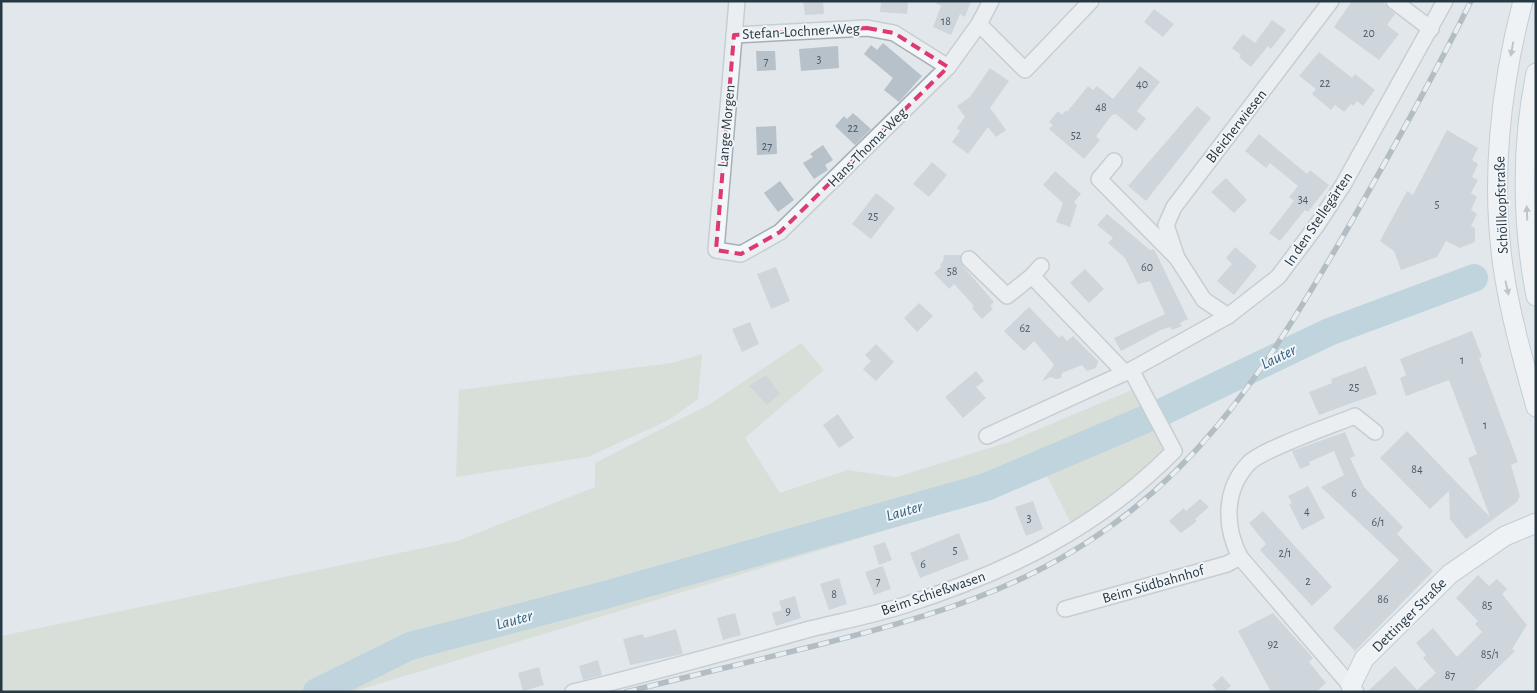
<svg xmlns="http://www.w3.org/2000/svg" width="1537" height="693" font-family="'Alegreya Sans',sans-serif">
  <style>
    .green { fill: #cad6c1 }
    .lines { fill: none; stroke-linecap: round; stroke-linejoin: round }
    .river { stroke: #98bdcf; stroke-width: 28 }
    .building { fill: #b7c1c9 }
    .minor-casing { stroke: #a5afb6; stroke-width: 18 }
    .major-casing { stroke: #9faeb8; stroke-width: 21 }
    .minor { stroke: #f4f7f9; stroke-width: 15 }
    .major { stroke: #fff; stroke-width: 19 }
    .rail-casing { stroke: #798a96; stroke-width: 5.5 }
    .rail { stroke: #f1f5f8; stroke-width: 4; stroke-dasharray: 11; stroke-linecap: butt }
    .oneway { fill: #939ca2 }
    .marked { fill: none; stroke: #dc3a71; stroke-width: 4; stroke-dasharray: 10 6; stroke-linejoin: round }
    .labels { text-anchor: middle; stroke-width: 4; stroke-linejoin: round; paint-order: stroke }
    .number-label { font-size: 12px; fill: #4b5a66 }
    .street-label { font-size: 15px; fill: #273845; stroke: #f1f5f8 }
    .water-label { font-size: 16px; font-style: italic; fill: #2d607d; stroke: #f1f5f8 }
  </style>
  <rect width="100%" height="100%" fill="#e1e7eb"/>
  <g class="green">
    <path d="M801,343L824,370L745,438L780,493L847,470L896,477L1006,443L1134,389L1164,450L1118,491L1072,525L1046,474L989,499L352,692H1V636L457,541L595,487V463L710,404Z"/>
    <path d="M702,354L698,399L669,420L588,457L456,477L459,390L672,363Z"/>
  </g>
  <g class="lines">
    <path class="river" d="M317,692L410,646L605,595L986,487L1160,413L1329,332L1474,278"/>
  </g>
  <g class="building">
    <path d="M803,1H823L824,14L805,15Z"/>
    <path d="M881,1H906L908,3L907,14L880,12Z"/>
    <path d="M931,1H971L965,17L960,14L951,35L933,27L941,6L946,8Z"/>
    <path d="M1352,1H1382L1395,14L1387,25L1399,34L1379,60L1334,27Z"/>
    <path d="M1154,9L1174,24L1163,37L1144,22Z"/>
    <path d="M1272,20L1286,30L1271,49L1268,46L1251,67L1239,57L1241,55L1232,48L1243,34L1255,43Z"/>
    <path d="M883,43L922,76L899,102L884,90L893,78L864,54L871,45L877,50Z"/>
    <path d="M838,46L839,68L801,71L799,49Z"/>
    <path d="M756,51H775L776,70L757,71Z"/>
    <path d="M1319,52L1352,78L1355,74L1375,90L1363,106L1357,101L1353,106L1351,104L1344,112L1335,105L1331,110L1312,94L1316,89L1299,76Z"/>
    <path d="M1140,66L1160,82L1137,111L1146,119L1136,131L1116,114L1112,115L1096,136L1100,140L1084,159L1049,129L1053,125L1049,122L1058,111L1062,115L1066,110L1067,112L1088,86L1093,90L1097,86L1113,99Z"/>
    <path d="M990,68L1009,81L990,108L1006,130L996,137L988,127L968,154L952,142L960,131L957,128L965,117L957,106L970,97Z"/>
    <path d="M1197,106L1211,118L1146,201L1128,186Z"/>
    <path d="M853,113L871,129L855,145L835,126L844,116L847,119Z"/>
    <path d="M776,126L777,154L757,155L756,127Z"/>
    <path d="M1447,130L1478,148L1472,160L1478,164L1472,177L1478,180L1471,193L1477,197L1471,210L1477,214L1471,226L1475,228V242L1460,248L1446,241L1437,257L1401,270L1394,251L1380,241L1407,191L1413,195Z"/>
    <path d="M1259,134L1307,174L1310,170L1329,185L1308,212L1305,210L1280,241L1269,233L1294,201L1289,197L1298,186L1270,163L1266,168L1245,151Z"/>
    <path d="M823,145L833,160L825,165L828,170L814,179L803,163L813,157L810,154Z"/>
    <path d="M932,162L947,175L929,197L913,184Z"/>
    <path d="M1055,171L1081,194L1074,202L1077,205L1070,227L1056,222L1063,203L1043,185Z"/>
    <path d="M1226,178L1247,200L1234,213L1211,192Z"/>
    <path d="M780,181L794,200L778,212L764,193Z"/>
    <path d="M876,193L895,208L871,239L852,224Z"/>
    <path d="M1107,214L1150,250L1154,249L1188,319L1180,323L1182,326L1172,330L1170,327L1161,330L1121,351L1114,338L1165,314L1150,281L1138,284L1125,258L1108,243L1113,238L1097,225Z"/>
    <path d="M1235,247L1257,266L1234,295L1217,281L1232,264L1226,258Z"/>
    <path d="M944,255H961L962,265L994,302L990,306L993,309L982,319L972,308L974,306L954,284L949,289L934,273L941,267L940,265L943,261Z"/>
    <path d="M776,267L790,301L771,309L757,274Z"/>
    <path d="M1085,269L1104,289L1089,303L1070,283Z"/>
    <path d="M919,303L933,316L917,332L904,318Z"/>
    <path d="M1029,307L1059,338L1062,335L1067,341L1073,336L1098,361L1096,368L1087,371L1082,365L1062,373L1061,378L1056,379L1051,377L1042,381L1054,365L1052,362L1034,341L1024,351L1004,331Z"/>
    <path d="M750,322L759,344L742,352L732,329Z"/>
    <path d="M1472,331L1482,357L1479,358L1518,462L1511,465L1520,496L1517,502L1466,539L1450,519L1449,491L1430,509L1380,458L1407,431L1490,517L1468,458L1477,454L1449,380L1406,396L1400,378L1406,375L1400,359Z"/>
    <path d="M876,344L894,362L876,381L863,369L871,361L865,355Z"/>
    <path d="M1366,366L1377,394L1319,415L1309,392L1332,383L1331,379Z"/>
    <path d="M976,371L984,381L976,387L986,398L963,418L945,397Z"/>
    <path d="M766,375L780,394L767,405L749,386Z"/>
    <path d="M838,414L854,438L839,448L823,425Z"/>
    <path d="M1345,432L1355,456L1350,458L1364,487L1403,527L1397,534L1433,571L1355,651L1333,628L1399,560L1321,487L1344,475L1334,451L1309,462L1310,465L1300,469L1292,451Z"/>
    <path d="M1308,486L1325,518L1302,530L1289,504L1292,503L1288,496Z"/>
    <path d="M1200,499L1209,507L1195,519L1197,521L1181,533L1169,521L1184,508L1186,511Z"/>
    <path d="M1033,501L1043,529L1026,536L1015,507Z"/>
    <path d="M1263,511L1332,587L1312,606L1260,550L1266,544L1249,523Z"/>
    <path d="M959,533L969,559L920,578L910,553Z"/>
    <path d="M885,542L892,560L879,565L873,546Z"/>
    <path d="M883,566L891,589L874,595L865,572Z"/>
    <path d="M1478,575L1489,586L1497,579L1507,589L1502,594L1527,625L1512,649L1515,651L1473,692H1367L1395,666L1417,690L1436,673L1423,658L1426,655L1416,643L1433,628L1457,657L1482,632L1475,624L1478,621L1456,598Z"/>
    <path d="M839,578L847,604L829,610L820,584Z"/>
    <path d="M795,596L801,618L776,626L772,613L782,610L779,601Z"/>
    <path d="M735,613L741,635L723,640L717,618Z"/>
    <path d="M1273,613L1313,658L1309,662L1326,683L1316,692H1271L1238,631Z"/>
    <path d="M676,629L683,654L630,665L623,639L643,634L644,638Z"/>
    <path d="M598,660L602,675L583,680L579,666Z"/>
    <path d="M539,667L544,685L523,691L518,673Z"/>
    <path d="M1222,676L1231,686L1224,692H1218L1212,685Z"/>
  </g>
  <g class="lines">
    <defs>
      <g id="minor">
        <path d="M737,1L716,250L741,254L780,232L948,67L979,24L991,1"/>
        <path d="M1394,1L1431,29"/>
        <path d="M979,24L1025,70L1091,1"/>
        <path d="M734,35L867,28L894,33L948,67"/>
        <path d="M1114,161L1099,179L1177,258L1204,300L1228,316"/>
        <path d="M1177,258L1166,225L1174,207L1331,1"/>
        <path d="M969,259L1007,296L1032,276L1041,266"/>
        <path d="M1032,276L1125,373"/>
        <path d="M987,436L1131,370L1228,316L1278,277L1317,225L1343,185L1445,1"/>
        <path d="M1065,609L1227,564L1240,557"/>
        <path d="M573,692C652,673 731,651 810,629C842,621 874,615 905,605C1008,572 1098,528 1174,451L1131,370"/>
        <path d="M1356,692L1240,557C1224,526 1224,489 1249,463C1263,449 1333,425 1355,416L1375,432"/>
      </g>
      <g id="major">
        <path d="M1523,1C1500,88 1490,184 1504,273C1511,318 1524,363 1536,407"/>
        <path d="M1536,73C1521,145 1522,225 1536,296"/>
        <path d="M1351,686L1364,659L1450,574L1505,536L1536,523"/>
      </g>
    </defs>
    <use href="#minor" class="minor-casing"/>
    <use href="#major" class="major-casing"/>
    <use href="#minor" class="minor"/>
    <use href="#major" class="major"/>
    <defs>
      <path id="rail" d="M626,692C690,676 754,661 818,645C892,626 965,607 1033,573C1189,496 1265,371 1349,226C1391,152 1433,78 1471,1"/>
    </defs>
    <use href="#rail" class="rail-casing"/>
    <use href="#rail" class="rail"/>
  </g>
  <defs><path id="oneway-solid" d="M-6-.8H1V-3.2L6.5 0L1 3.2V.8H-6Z" transform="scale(1.25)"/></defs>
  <g class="oneway">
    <use href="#oneway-solid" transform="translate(1512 49) rotate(100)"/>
    <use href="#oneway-solid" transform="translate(1527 213) rotate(-92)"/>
    <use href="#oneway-solid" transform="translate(1507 288) rotate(78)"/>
  </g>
  <path d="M0 0H1537V693H0ZM867,28L894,33L948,67L780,232L741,254L716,250L734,35Z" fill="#e1e7eb" fill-opacity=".55" fill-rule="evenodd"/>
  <path class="marked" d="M867,28L894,33L948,67L780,232L741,254L716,250L734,35Z"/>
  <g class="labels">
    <g class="number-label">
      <text x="946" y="25">18</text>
      <text x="1369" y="37">20</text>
      <text x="819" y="63">3</text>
      <text x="766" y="65">7</text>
      <text x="1325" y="87">22</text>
      <text x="1142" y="88">40</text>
      <text x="1101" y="111">48</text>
      <text x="853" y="132">22</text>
      <text x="1076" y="139">52</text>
      <text x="767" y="150">27</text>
      <text x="1303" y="203">34</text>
      <text x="1437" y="208">5</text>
      <text x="873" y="220">25</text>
      <text x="1147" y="271">60</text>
      <text x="952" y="275">58</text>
      <text x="1025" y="332">62</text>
      <text x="1462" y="364">1</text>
      <text x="1354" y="391">25</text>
      <text x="1485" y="429">1</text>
      <text x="1417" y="473">84</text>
      <text x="1354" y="497">6</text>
      <text x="1307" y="515">4</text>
      <text x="1029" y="522">3</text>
      <text x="1378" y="526">6/1</text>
      <text x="955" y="554">5</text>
      <text x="1285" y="557">2/1</text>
      <text x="923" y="568">6</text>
      <text x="878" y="585">7</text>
      <text x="1308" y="585">2</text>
      <text x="834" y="598">8</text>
      <text x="1383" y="603">86</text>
      <text x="1487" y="609">85</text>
      <text x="788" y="615">9</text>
      <text x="1273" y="648">92</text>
      <text x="1490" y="658">85/1</text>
      <text x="1450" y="679">87</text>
    </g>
    <g class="street-label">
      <text transform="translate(801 31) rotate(-3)" y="5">Stefan-Lochner-Weg</text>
      <text transform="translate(726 126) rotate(-85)" y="5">Lange Morgen</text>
      <text transform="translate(1236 126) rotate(-52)" y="5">Bleicherwiesen</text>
      <text transform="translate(867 147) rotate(-45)" y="5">Hans-Thoma-Weg</text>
      <text transform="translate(1501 205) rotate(-92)" y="5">Schöllkopfstraße</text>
      <text transform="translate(1318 219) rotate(-56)" y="5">In den Stellegärten</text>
      <text transform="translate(1153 584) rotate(-16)" y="5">Beim Südbahnhof</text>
      <text transform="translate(933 593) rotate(-19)" y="5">Beim Schießwasen</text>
      <text transform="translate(1409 615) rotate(-45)" y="5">Dettinger Straße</text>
    </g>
    <g class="water-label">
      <text transform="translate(1278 356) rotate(-26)" y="6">Lauter</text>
      <text transform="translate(904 510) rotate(-16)" y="6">Lauter</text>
      <text transform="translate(514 619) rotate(-15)" y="6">Lauter</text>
    </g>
  </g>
  <rect width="1537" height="693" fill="none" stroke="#273845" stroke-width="5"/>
</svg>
